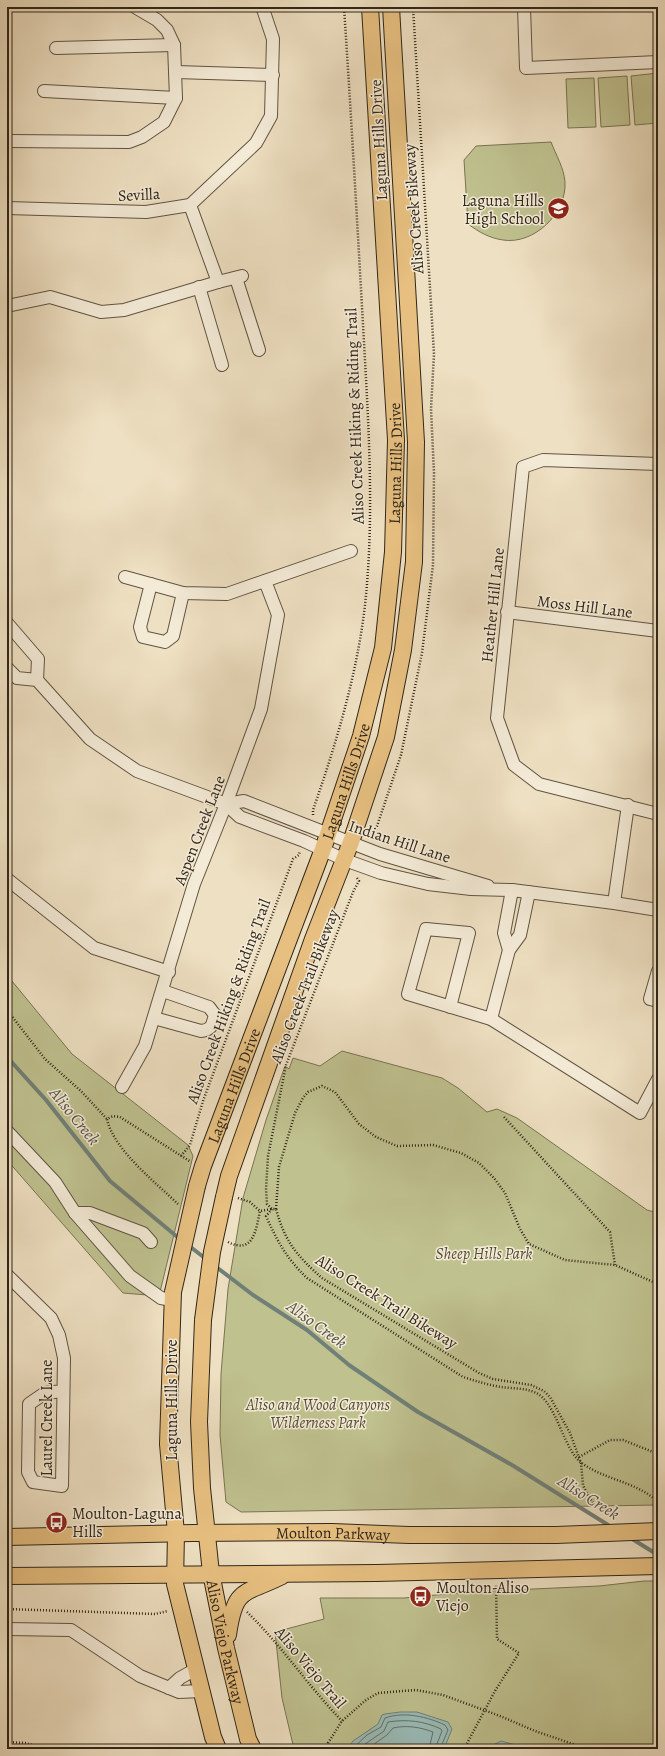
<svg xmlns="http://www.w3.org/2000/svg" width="665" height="1756" font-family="Alegreya,serif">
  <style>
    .green { fill: #bfc18f; stroke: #787454 }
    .water { fill: #9abcb8; stroke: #708078 }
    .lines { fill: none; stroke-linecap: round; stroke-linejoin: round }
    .shore { stroke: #657168; stroke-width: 1 }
    .stream { stroke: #708078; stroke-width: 4 }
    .minor-casing { stroke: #605443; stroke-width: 14 }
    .major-casing { stroke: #302619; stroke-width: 18 }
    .path { stroke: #302619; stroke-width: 2.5; stroke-dasharray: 1 2; stroke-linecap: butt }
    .minor { stroke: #f4ebd7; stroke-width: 12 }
    .major { stroke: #e7c081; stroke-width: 16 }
    .major-bridge-casing { stroke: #302619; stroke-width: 18; stroke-linecap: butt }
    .major-bridge { stroke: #e7c081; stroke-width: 16 }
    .labels { text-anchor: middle; stroke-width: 3; stroke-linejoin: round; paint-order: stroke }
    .street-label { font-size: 16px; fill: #302619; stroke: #f4ebd7 }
    .poi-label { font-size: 16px; fill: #302619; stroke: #f4ebd7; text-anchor: start }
    .park-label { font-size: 16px; font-style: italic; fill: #544d36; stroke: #f4ebd7 }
    .water-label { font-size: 17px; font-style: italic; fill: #505349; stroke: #f4ebd7 }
  </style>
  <rect width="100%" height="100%" fill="#eee0c2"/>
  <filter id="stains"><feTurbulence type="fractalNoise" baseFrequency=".005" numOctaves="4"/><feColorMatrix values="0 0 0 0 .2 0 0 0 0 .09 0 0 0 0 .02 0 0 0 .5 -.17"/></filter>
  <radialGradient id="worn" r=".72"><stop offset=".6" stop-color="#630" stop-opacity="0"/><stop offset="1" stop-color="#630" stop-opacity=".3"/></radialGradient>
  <g class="green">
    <path d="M658,73V123L635,125L631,76Z"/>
    <path d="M627,76L630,125L601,127L598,78Z"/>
    <path d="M594,78L596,127L568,128L566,79Z"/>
    <path d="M551,142C556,155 564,168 565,182C567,213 534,245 503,240C489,238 479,232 468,224L464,160L476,146Z"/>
    <path d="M7,975L72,1054L188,1145L193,1156L159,1296L123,1293L7,1160Z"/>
    <path d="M342,1051L442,1078L458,1088L487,1112L497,1109L517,1118L647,1210L658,1213V1505L241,1512L226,1502L220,1435L221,1374L228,1289L243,1198L266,1120L285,1066L289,1069L293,1058L320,1066Z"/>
    <path d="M644,1581H658V1749H294L282,1698L275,1632L324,1619L320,1598H404L468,1592L599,1586Z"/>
  </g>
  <g class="water">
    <path d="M400,1712H417L448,1722L452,1729L444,1749H347L353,1741L378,1724L382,1715L385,1714Z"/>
    <path d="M501,1741L530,1749H489L491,1746Z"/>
  </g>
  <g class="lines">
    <g class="shore">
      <path d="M352,1749L367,1735L381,1727L385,1718C404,1711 428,1717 445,1725L448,1730L440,1749"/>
      <path d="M358,1749L384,1731L388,1722C407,1719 424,1721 441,1729L442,1731L435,1749"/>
      <path d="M367,1749L387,1735L393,1728C406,1725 420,1727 433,1732L429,1749"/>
    </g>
    <g class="stream">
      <path d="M7,1057L46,1100L110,1181L181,1240"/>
      <path d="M188,1245L206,1259"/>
      <path d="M215,1266L253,1295L307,1330L349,1365L418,1412L512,1465L613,1528"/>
      <path d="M629,1537L658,1555"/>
    </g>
    <defs>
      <g id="minor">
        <path d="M524,7L526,68L658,62"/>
        <path d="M56,48L174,45"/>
        <path d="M176,72L273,75"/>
        <path d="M44,91L176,98"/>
        <path d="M7,141L129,142L142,137L164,122L176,98L174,45L167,30L157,20L135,7"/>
        <path d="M190,205L256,143L271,116L273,39L263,9L261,7"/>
        <path d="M190,205L218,282"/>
        <path d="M7,208L146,212L190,205"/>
        <path d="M236,278L259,350"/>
        <path d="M199,287L222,365"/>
        <path d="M7,306L50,297L101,312L124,310L218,282L242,276"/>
        <path d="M658,464L543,460L523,467L497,718L514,765L539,784L658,814"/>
        <path d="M125,577L183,593L227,594L351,551"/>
        <path d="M151,584L140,627L143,637L165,642L173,636L183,593"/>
        <path d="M507,612L658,631"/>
        <path d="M7,623L38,659L37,680"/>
        <path d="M7,668L17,678L37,680L90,739L137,771L226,804L240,817L304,841L345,860L381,873L428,884L471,889L512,890L614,903L658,910"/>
        <path d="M226,804L244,801L380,854L488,886"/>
        <path d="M7,879L94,948L169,972"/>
        <path d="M614,903L628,805"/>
        <path d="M509,950L504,933L512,890"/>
        <path d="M658,971L650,999L658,1001"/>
        <path d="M450,1007L469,933L426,929L408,994L491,1019L640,1113L658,1079"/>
        <path d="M154,1018L201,1031C212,1030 212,1025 215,1015L209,1007L163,991"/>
        <path d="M491,1019L509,950L520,935L529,892"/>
        <path d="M122,1087L145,1046L194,884L226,804L261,709L278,615L265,581"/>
        <path d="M7,1131L55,1182L75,1213L130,1276L161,1298L172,1300"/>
        <path d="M75,1213H90L143,1233L151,1242"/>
        <path d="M7,1275L51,1318L59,1335L64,1358L62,1486L33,1482L28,1472L29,1404L45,1393L63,1391"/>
        <path d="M7,1629L71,1630L140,1676L179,1692L201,1691"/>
        <path d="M169,1688L180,1678L196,1669"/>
      </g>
      <g id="major">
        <path id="s1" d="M197,1186L203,1166L323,849L361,736L383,648L393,552L396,440L370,7"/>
        <path d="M224,1197L229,1176L313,939L351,842L386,737L403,650L414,562L416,442L391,7"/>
        <path d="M173,1292L168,1444L176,1533L175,1584L213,1737L218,1749"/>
        <path id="s2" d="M203,1320L199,1422L202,1488L211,1573L226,1648L248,1739L253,1749"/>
        <path id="s3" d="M7,1537L193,1533L332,1532L409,1535H556"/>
        <path d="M7,1576L376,1573L658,1566"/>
        <path d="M228,1635C235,1586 244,1595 282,1576"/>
      </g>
    </defs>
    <use href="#minor" class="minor-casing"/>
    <use href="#major" class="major-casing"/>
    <g class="path">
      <path d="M313,815V810C336,744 357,675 365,605C375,512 368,418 363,324C357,219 351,113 344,7"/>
      <path d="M373,838L401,755L422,653L433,565L434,473L431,409L434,354L413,7"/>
      <path d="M357,878L359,881L353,892L286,1065L268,1156L266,1189L267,1204L272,1209H276C285,1242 297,1256 322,1278L479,1373L493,1379L531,1385L544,1391L550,1397L570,1433L581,1463L583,1485L588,1496L597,1508L616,1518"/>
      <path d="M7,1010L45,1059L81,1091L107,1119"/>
      <path d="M504,1117L610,1232L615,1265"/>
      <path d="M181,1156L190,1145L203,1101L293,859L299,855L300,851"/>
      <path d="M238,1198L250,1202L260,1211"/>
      <path d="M178,1204C156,1183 113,1149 107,1119L113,1116L120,1117L191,1162"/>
      <path d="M272,1209L266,1216C277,1241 287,1259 307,1278L463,1377C476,1381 488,1385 501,1387C514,1389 531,1387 542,1397C559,1413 565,1452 583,1464C606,1480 637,1482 658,1502"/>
      <path d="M276,1209L279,1167L295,1113L303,1098L308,1092L322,1086L335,1092L359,1124L376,1137L397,1146L433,1145L461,1153L479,1163L494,1178L505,1193L520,1229L529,1244L565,1260L615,1265L653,1282L658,1287"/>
      <path d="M228,1242C254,1255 256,1229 260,1211L272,1209"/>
      <path d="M579,1457L610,1440H623L658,1454"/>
      <path d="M7,1609L155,1614L168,1611"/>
      <path d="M247,1612C282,1646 309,1687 342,1721"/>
      <path d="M7,1742L26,1743L45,1749"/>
      <path d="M329,1749L328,1743L342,1721L366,1700L378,1693L416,1690L443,1695L500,1716L535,1731L573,1744L579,1749"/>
      <path d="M464,1749L495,1691L519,1653L497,1639L496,1584"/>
    </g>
    <use href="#minor" class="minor"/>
    <use href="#major" class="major"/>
    <defs>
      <g id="major-bridge">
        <path d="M173,1292L197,1186"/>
        <path d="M203,1320L212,1252L224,1197"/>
        <path d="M556,1535L658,1531"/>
      </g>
    </defs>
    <use href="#major-bridge" class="major-bridge-casing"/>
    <use href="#major-bridge" class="major-bridge"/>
  </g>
  <defs>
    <symbol id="school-disc" viewBox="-11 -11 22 22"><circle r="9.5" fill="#8f2418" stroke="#f4ebd7"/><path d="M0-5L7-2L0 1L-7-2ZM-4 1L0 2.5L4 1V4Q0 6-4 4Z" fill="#fff"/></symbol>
    <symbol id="bus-disc" viewBox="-11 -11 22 22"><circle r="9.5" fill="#8f2418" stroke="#f4ebd7"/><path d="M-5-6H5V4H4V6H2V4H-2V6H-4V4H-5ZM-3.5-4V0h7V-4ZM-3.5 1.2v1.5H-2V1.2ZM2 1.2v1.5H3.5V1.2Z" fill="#fff"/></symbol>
  </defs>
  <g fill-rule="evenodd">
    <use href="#school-disc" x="546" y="196" width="25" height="25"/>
    <use href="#bus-disc" x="44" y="1510" width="25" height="25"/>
    <use href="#bus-disc" x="408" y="1584" width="25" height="25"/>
  </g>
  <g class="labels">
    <g class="street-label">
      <text transform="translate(378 140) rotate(-93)" y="6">Laguna Hills Drive</text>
      <text transform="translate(139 194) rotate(-3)" y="6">Sevilla</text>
      <text transform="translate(413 209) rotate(-94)" y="6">Aliso Creek Bikeway</text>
      <text transform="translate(354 416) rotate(-92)" y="6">Aliso Creek Hiking &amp; Riding Trail</text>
      <text dy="6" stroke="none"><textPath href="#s1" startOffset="755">Laguna Hills Drive</textPath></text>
      <text transform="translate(492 605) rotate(-84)" y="6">Heather Hill Lane</text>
      <text transform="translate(585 606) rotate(7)" y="6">Moss Hill Lane</text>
      <text dy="6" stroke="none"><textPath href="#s1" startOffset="431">Laguna Hills Drive</textPath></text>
      <text transform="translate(199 830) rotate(-69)" y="6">Aspen Creek Lane</text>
      <text transform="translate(400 841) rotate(18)" y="6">Indian Hill Lane</text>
      <text transform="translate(304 986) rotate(-69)" y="6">Aliso Creek Trail Bikeway</text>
      <text transform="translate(228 1001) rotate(-70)" y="6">Aliso Creek Hiking &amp; Riding Trail</text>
      <text dy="6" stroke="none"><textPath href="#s1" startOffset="107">Laguna Hills Drive</textPath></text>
      <text transform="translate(387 1301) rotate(32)" y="6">Aliso Creek Trail Bikeway</text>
      <text transform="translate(171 1400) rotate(-90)" y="6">Laguna Hills Drive</text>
      <text transform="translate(46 1418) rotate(-90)" y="6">Laurel Creek Lane</text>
      <text dy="6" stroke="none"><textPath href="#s3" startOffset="326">Moulton Parkway</textPath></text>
      <text dy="6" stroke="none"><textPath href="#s2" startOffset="324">Aliso Viejo Parkway</textPath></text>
      <text transform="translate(311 1667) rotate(50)" y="6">Aliso Viejo Trail</text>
    </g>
    <g class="poi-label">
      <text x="544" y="206" text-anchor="end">Laguna Hills<tspan x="544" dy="18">High School</tspan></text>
      <text x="72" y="1519">Moulton-Laguna<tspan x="72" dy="18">Hills</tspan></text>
      <text x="436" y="1593">Moulton-Aliso<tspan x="436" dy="18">Viejo</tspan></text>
    </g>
    <g class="park-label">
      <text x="484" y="1259">Sheep Hills Park</text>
      <text x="318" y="1410">Aliso and Wood Canyons<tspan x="318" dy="18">Wilderness Park</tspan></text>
    </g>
    <g class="water-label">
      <text transform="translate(75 1116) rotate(51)" y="6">Aliso Creek</text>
      <text transform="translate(317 1324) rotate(36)" y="6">Aliso Creek</text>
      <text transform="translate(589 1497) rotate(32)" y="6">Aliso Creek</text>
    </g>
  </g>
  <rect width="665" height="1756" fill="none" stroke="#eee0c2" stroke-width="24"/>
  <rect x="8" y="8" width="649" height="1740" fill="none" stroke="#302619" stroke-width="2"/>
  <rect x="12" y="12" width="641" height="1732" fill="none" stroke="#302619"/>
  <rect width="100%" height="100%" filter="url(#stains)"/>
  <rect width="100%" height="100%" fill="url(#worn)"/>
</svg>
